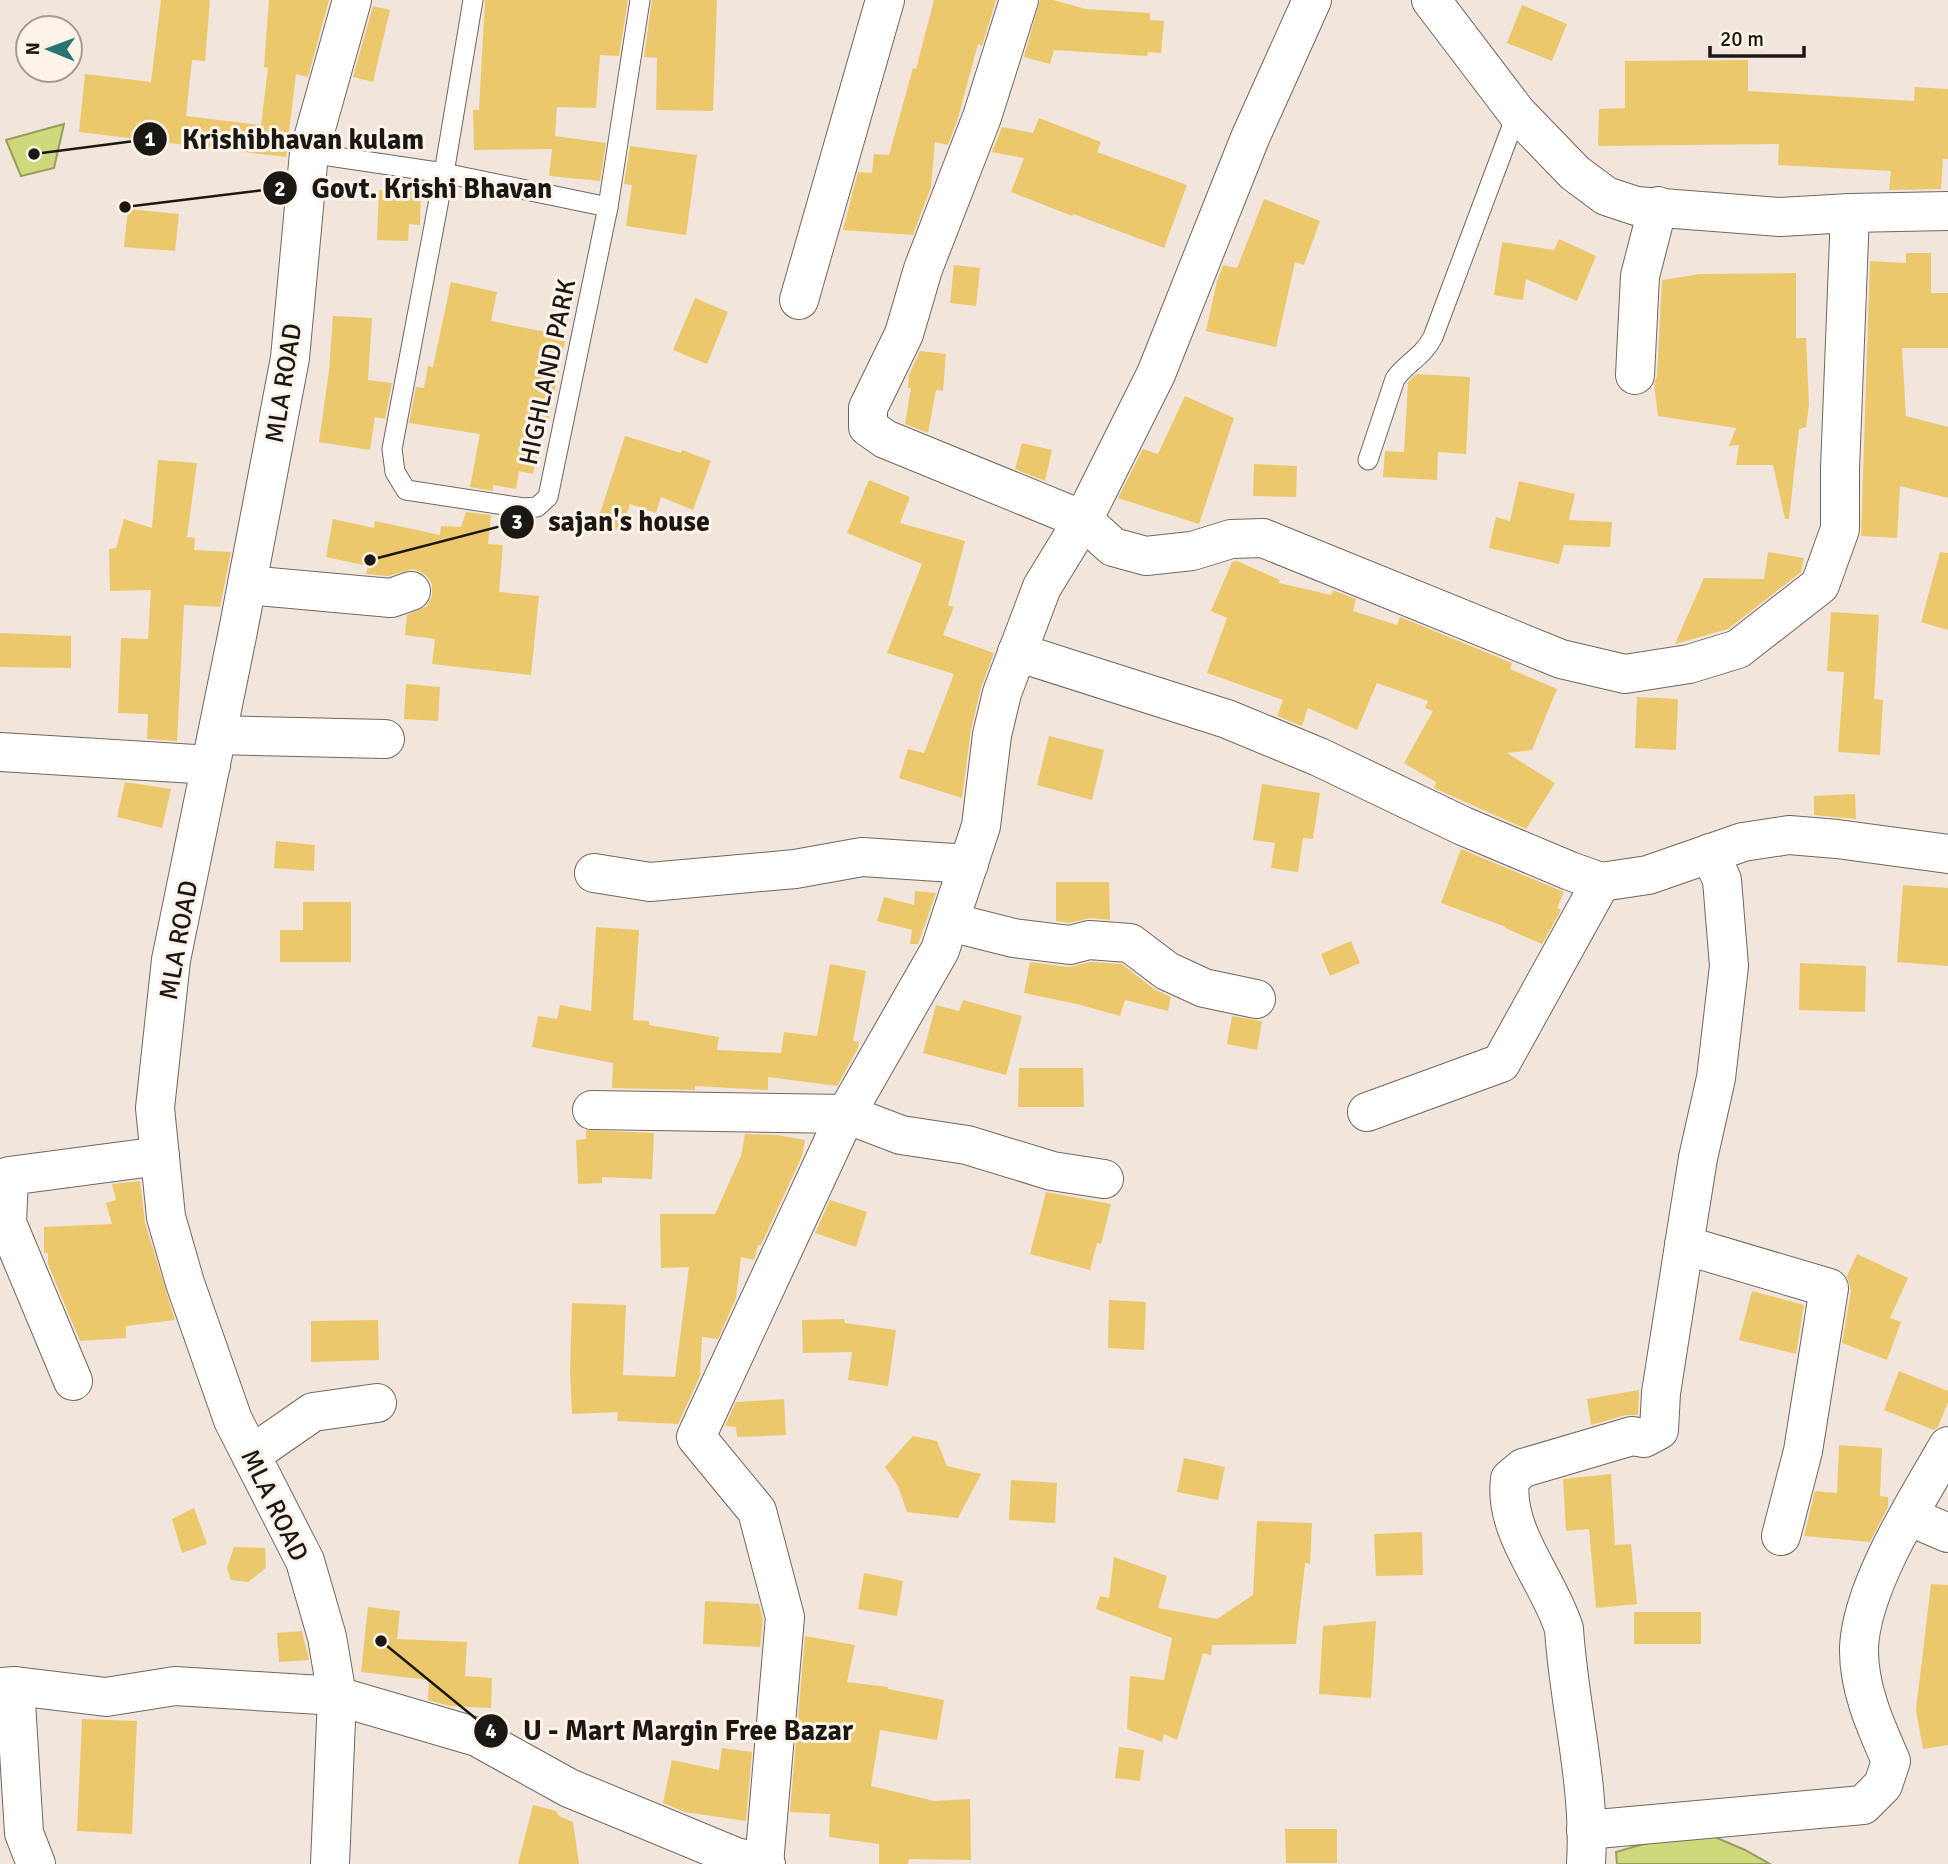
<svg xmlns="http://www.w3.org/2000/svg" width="1948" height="1864" font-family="Signika,sans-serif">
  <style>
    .water { fill: #cfd87b; stroke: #999e5c; stroke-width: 2 }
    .building { fill: #ecc86d }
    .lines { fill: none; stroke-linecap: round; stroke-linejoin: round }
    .service-casing { stroke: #71675f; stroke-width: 21 }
    .minor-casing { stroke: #71675f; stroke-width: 40 }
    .secondary-casing { stroke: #71675f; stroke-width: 40 }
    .service { stroke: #fff; stroke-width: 19 }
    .minor { stroke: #fff; stroke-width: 38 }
    .secondary { stroke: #fff; stroke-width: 38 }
    .labels { text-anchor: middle; stroke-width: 6; stroke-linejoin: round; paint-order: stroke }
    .street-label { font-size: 26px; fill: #1b1814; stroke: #fef3e9 }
    .leader { fill: none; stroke: #1b1814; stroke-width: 2.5 }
    .callout-dot { fill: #1b1814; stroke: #fef3e9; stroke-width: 2.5 }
    .mark-label { font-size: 21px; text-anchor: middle; font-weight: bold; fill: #fff }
    .callout-label { font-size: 28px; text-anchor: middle; font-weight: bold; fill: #1b1814; stroke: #fef3e9; stroke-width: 6; stroke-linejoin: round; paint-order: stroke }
  </style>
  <rect width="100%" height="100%" fill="#f1e5dc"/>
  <g class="water">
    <path d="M64,124L54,168L21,176L6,140Z"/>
    <path d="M1678,1834L1710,1835L1745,1850L1770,1864H1617L1616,1852Z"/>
  </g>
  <g class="building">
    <path d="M161,0H210L205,61L192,60L186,116L261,125L268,68L264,67L269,0H329L308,77L296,74L286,157L79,132L85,74L151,82Z"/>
    <path d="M485,0H628L619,56L600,55L596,108L557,107L555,136L606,143L600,181L549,176L552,149L474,150L473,110H479Z"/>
    <path d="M652,0H717L713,111L656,110L657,58L644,57Z"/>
    <path d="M934,0H996L982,46L978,44L958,118L948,145L935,142L931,187L913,235L843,230L858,172L872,173L874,154L889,155L913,68L916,69Z"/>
    <path d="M1040,0H1053L1086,9L1150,13V20L1164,21L1161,53L1148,52L1147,56L1054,50L1050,64L1024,57Z"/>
    <path d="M1522,5L1567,24L1552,61L1507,43Z"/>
    <path d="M373,6L390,10L373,82L353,77Z"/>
    <path d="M1748,60V91L1914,101L1915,87L1948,89V159H1943L1941,189L1889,190L1891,171L1778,165L1779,144L1598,146L1599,109L1625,108V61Z"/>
    <path d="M1039,118L1101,142L1097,152L1187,185L1164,248L1073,214L1072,216L1011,192L1024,158L992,152L1002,127L1033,133Z"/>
    <path d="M630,146L697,155L686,235L626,226L632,185L624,184Z"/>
    <path d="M379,190L421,192L420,225L409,224L408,241L377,240Z"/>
    <path d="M1264,199L1320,221L1304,265L1295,262L1276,347L1206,331L1217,281L1223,265L1237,268Z"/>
    <path d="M128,209L179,214L175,251L124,247Z"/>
    <path d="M1559,239L1596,256L1577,301L1526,279L1523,300L1494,295L1502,242L1554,250Z"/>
    <path d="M1906,253H1931V293H1948V348H1902L1906,416L1948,427V498L1900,486L1897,538L1861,536L1870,261L1906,263Z"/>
    <path d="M954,265L980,268L976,306L950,303Z"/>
    <path d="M1796,273V338H1806L1809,405L1806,427L1799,429L1789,519H1785L1773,465H1736L1739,445L1729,446L1736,428L1658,416L1654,384L1657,376L1662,280L1701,274Z"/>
    <path d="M451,282L497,292L491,321L566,336L549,419L542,417L533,474L519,471L516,489L493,485V491L470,487L480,434L409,423L416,387L424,388L428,366L433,367Z"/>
    <path d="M695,298L728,312L707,364L673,350Z"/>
    <path d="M333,316L372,318L368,380L392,383L385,419L375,417L370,450L319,442L329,371Z"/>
    <path d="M920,351L946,354L943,391L936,390L928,433L905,424L911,388H908L909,375Z"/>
    <path d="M1416,374L1470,377L1466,454L1438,452L1437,480L1383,477L1385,451L1404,452L1408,382Z"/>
    <path d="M1185,396L1234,418L1199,524L1118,498L1143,449L1158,454Z"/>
    <path d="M625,436L681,453L682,450L711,461L693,510L661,497L656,513L630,504L621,531L597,523Z"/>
    <path d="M1022,443L1052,450L1045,481L1015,469Z"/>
    <path d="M158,460L197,463L187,537L195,538L194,550L231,552L220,607L184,605L177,741L147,739L148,714L118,713L121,638L148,639L151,590L110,591L109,549L116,548L124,519L152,528Z"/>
    <path d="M1254,464L1297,466L1296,497L1253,496Z"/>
    <path d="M869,480L910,497L900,523L965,541L948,605L954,607L943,635L994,653L981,688L971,730L962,798L899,778L908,749L924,753L954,674L887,653L922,564L847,533Z"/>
    <path d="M1519,481L1575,494L1569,520L1612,522L1610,547L1564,545L1559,564L1489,548L1496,517L1510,521Z"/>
    <path d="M466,512L491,515L488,544L503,545L499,592L539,596L531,675L432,664L435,639L405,635L407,615L427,606L432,596V584L426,575L414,569L388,576L366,574L368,566L326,557L333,519L374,528L375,521L440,535L441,526L461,527Z"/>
    <path d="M1768,552L1804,558L1801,572L1728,629L1675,644L1704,578L1764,579Z"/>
    <path d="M1940,552L1948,553V630L1921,622Z"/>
    <path d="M1237,561L1280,580L1279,583L1331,595L1333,590L1356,599L1353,611L1397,625L1400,617L1512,663L1510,669L1557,689L1532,750L1507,753L1555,783L1526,829L1434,788L1436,782L1404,763L1433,711L1425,708L1428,701L1377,683L1357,730L1308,708L1302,726L1277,716L1283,700L1207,673L1227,618L1211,611L1232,562Z"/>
    <path d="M1831,612L1879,615L1874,699L1883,700L1880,755L1838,752L1844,672L1827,671Z"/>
    <path d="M0,633L71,636V668L0,667Z"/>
    <path d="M406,684L440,687L438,721L404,719Z"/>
    <path d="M1637,697L1678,699L1676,750L1635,748Z"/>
    <path d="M1049,736L1104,750L1092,800L1037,785Z"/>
    <path d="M125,782L171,789L162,828L117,817Z"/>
    <path d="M1262,784L1320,793L1313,839L1303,838L1298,872L1271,868L1275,843L1253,840Z"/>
    <path d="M1855,794L1856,819L1814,815V796Z"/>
    <path d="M276,841L315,845L314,871L274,868Z"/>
    <path d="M1461,849L1564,892L1557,908L1561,910L1542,944L1505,928L1506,927L1441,903Z"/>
    <path d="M1056,882H1109L1110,920L1090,918L1069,923L1056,921Z"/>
    <path d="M1903,885L1948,888V966L1897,962Z"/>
    <path d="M915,891L936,893L918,944H910L912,930L877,921L884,897L914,905Z"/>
    <path d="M303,902H351V962H280V930H303Z"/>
    <path d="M596,927L639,930L633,1020L649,1021V1025L719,1037L717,1050L781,1053L784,1032L817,1036L830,964L866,971L853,1041L859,1042L858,1048L837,1086L768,1077V1090L695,1086V1090L612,1088L613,1063L532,1047L538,1016L557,1019L560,1005L591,1011Z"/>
    <path d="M1351,941L1360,963L1330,976L1321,954Z"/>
    <path d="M1030,962L1068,967L1091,962L1122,964L1154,989L1171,997L1168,1011L1125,1000L1120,1016L1077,1004L1024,993Z"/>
    <path d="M1800,963L1866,966L1865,1012L1799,1010Z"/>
    <path d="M963,1000L1022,1016L1006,1075L923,1053L936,1005L959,1011Z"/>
    <path d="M1232,1016L1262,1021L1257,1050L1227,1044Z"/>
    <path d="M1019,1068H1083L1084,1107H1018Z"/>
    <path d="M586,1130L654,1133L652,1179L602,1177V1183L578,1184L576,1140L586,1139Z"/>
    <path d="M745,1134L777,1135L805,1140L802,1156L761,1245H758L754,1260L741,1257L736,1298L718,1339L702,1337L700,1376L678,1424L617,1421L618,1412L572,1414L570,1371L572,1303L626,1305L623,1375L675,1377L689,1267L661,1268L660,1214H715L741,1156Z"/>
    <path d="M140,1181L145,1223L175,1320L126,1326V1338L80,1341L48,1264V1253H44V1227L112,1224L106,1203L116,1200L112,1184Z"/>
    <path d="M1046,1192L1111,1204L1101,1244L1097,1243L1090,1270L1030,1254Z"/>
    <path d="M830,1200L867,1212L856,1247L815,1233Z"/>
    <path d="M1857,1254L1908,1278L1890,1318L1901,1322L1887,1360L1842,1343L1851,1291L1847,1276Z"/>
    <path d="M1752,1291L1804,1305L1796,1354L1739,1340Z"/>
    <path d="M1109,1300L1146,1302L1144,1350L1108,1348Z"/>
    <path d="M844,1319L845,1323L896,1330L888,1386L848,1380L852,1352L803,1353L802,1320Z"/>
    <path d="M378,1320L379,1360L311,1362V1321Z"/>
    <path d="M1899,1371L1948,1391V1402L1938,1427L1934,1430L1884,1410Z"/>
    <path d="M1639,1390L1638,1415H1626L1591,1425L1587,1399Z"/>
    <path d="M784,1399L786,1435L737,1437L736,1427L725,1426L736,1402Z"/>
    <path d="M913,1436L937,1441L947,1466L981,1474L958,1518L907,1512L898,1486L885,1467Z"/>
    <path d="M1839,1445L1882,1448L1880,1496L1888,1497V1507L1870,1542L1804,1536L1815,1491L1837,1493Z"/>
    <path d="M1184,1458L1225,1467L1218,1500L1177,1492Z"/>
    <path d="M1611,1474L1615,1545L1631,1544L1637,1604L1596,1608L1589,1529L1566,1531L1563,1479Z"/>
    <path d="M1011,1480L1057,1483L1055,1523L1009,1520Z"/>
    <path d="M194,1508L207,1544L182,1553L172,1519Z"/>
    <path d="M1257,1521L1312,1523L1310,1564L1305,1563L1296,1644L1212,1645L1211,1655L1203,1653L1177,1740L1164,1734L1162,1742L1127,1729L1130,1676L1164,1680L1172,1638L1096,1609L1100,1596L1109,1598L1114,1557L1167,1576L1158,1608L1217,1619L1253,1595Z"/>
    <path d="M1422,1532L1423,1575L1376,1576L1374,1534Z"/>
    <path d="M234,1547L265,1548L266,1568L248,1582L231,1580L227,1568Z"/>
    <path d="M864,1573L903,1581L897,1616L858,1609Z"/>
    <path d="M1931,1584L1948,1585V1745L1923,1749L1916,1710Z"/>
    <path d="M705,1601L759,1604L763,1619L760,1647L703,1644Z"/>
    <path d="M368,1607L400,1611L397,1639L467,1642L465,1676L492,1678L491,1708L450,1706L428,1700L429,1680L361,1672Z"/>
    <rect x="1634" y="1612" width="67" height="32"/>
    <path d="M1376,1621L1371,1698L1319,1694L1323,1626Z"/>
    <path d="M302,1631L309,1660L279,1662L277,1633Z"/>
    <path d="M805,1636L855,1645L847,1682L888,1687V1689L944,1700L937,1740L880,1730L871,1786L934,1801L970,1799L971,1860L909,1859L908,1864H879V1844L829,1837L830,1814L790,1812Z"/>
    <path d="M82,1719L137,1721L132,1834L77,1831Z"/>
    <path d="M1119,1747L1144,1750L1140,1781L1115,1778Z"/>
    <path d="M722,1748L752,1752L746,1821L685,1812L663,1803L672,1760L719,1770Z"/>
    <path d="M533,1805L556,1811L559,1816L573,1822L579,1864H518Z"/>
    <path d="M1285,1829H1337V1863H1286Z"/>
  </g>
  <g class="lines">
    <defs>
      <g id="service">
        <path d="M473,0L444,173L392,449L395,472L406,490L524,508L537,507L548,497L608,207"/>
        <path d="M309,153L444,173L608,207L640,0"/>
        <path d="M1368,460L1395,379C1407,362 1422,358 1433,337L1517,113"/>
      </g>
      <g id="minor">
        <path d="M1019,0L982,117L923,269L904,334L868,408V427L885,439L1083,520L1113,547L1146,556L1192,551L1231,539L1263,538L1561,659L1625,674L1689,664L1738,649L1820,585L1840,529V469L1850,213"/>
        <path d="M799,300L885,0"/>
        <path d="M1635,375L1640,276L1658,206"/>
        <path d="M247,585L391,598L411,591"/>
        <path d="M1017,652L1227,719L1319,757L1463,826L1570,871L1601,882L1648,875L1743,842L1789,835L1837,839L1948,854"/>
        <path d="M217,735L385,739"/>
        <path d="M0,752L211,765"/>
        <path d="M594,873L650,882L795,869L862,857L969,864"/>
        <path d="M950,922L1014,938L1070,945L1089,940L1130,943L1167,971L1204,988L1256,999"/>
        <path d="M592,1110L846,1114L901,1135L967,1145L1052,1171L1104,1179"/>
        <path d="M1367,1112L1501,1063L1601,882"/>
        <path d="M1684,1245L1829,1288L1803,1451L1781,1536"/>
        <path d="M73,1381L7,1223L9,1176L160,1156"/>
        <path d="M251,1455L313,1412L377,1403"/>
        <path d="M1908,1516L1948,1533"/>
        <path d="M15,1686L24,1833L36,1864"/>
        <path d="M0,1687L15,1686L106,1697L175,1686L337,1696L477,1737L569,1788L736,1857L766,1864"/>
        <path d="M1586,1830L1863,1805L1883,1785L1891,1761C1875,1725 1858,1687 1859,1647C1862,1585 1917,1500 1948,1446"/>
        <path d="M330,1864L337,1696L327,1637L305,1561L233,1420L185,1283L166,1217L155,1108L171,960L238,631L290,358L309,153L352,0"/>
        <path d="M764,1864L785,1617L757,1511L696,1437L846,1114L940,950L981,826L992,735L1002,693L1042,587L1083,520L1156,374L1250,138L1312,0"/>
        <path d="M1586,1864C1591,1785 1569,1707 1564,1629C1549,1580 1503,1532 1510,1479L1523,1468L1632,1436L1644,1438L1659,1430L1661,1393L1686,1233L1698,1158L1716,1078L1729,966L1722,880L1710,853"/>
      </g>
      <path id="secondary" d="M1431,0L1517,113L1575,173L1606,196L1636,206L1780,217L1850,213L1948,211"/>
    </defs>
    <use href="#service" class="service-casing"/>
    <use href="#minor" class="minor-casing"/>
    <use href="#secondary" class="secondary-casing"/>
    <use href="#service" class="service"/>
    <use href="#minor" class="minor"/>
    <use href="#secondary" class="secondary"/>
  </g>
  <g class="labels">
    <g class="street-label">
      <text transform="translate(547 372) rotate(-78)" y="9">HIGHLAND PARK</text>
      <text transform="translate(283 383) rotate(-81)" y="9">MLA ROAD</text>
      <text transform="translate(178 940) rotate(-80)" y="9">MLA ROAD</text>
      <text transform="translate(275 1505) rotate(64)" y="9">MLA ROAD</text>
    </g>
  </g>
  <path class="leader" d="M34 154L150 139M125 207L280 188M370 560L517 522M381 1641L491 1731"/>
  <g class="callout-dot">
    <circle cx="34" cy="154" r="7"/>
    <circle cx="125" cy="207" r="7"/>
    <circle cx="370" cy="560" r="7"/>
    <circle cx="381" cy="1641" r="7"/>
    <circle cx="150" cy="139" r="18"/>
    <circle cx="280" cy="188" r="18"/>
    <circle cx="517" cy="522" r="18"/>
    <circle cx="491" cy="1731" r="18"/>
  </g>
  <g class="mark-label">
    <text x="150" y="146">1</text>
    <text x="280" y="196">2</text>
    <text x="517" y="529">3</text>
    <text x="491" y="1738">4</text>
  </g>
  <g class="callout-label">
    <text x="303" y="149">Krishibhavan kulam</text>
    <text x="432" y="198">Govt. Krishi Bhavan</text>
    <text x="629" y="531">sajan's house</text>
    <text x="688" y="1740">U - Mart Margin Free Bazar</text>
  </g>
  <g transform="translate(49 49) rotate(271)"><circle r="33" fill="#fef3e9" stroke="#a39b94" stroke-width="2"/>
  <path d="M0-5L12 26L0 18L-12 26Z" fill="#2a746f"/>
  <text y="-10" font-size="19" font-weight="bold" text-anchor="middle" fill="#1b1814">N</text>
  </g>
  <path d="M1710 46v10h94v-10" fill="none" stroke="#1b1814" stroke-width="3.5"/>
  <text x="1720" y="46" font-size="21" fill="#1b1814" stroke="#fef3e9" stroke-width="5" paint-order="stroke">20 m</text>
</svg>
